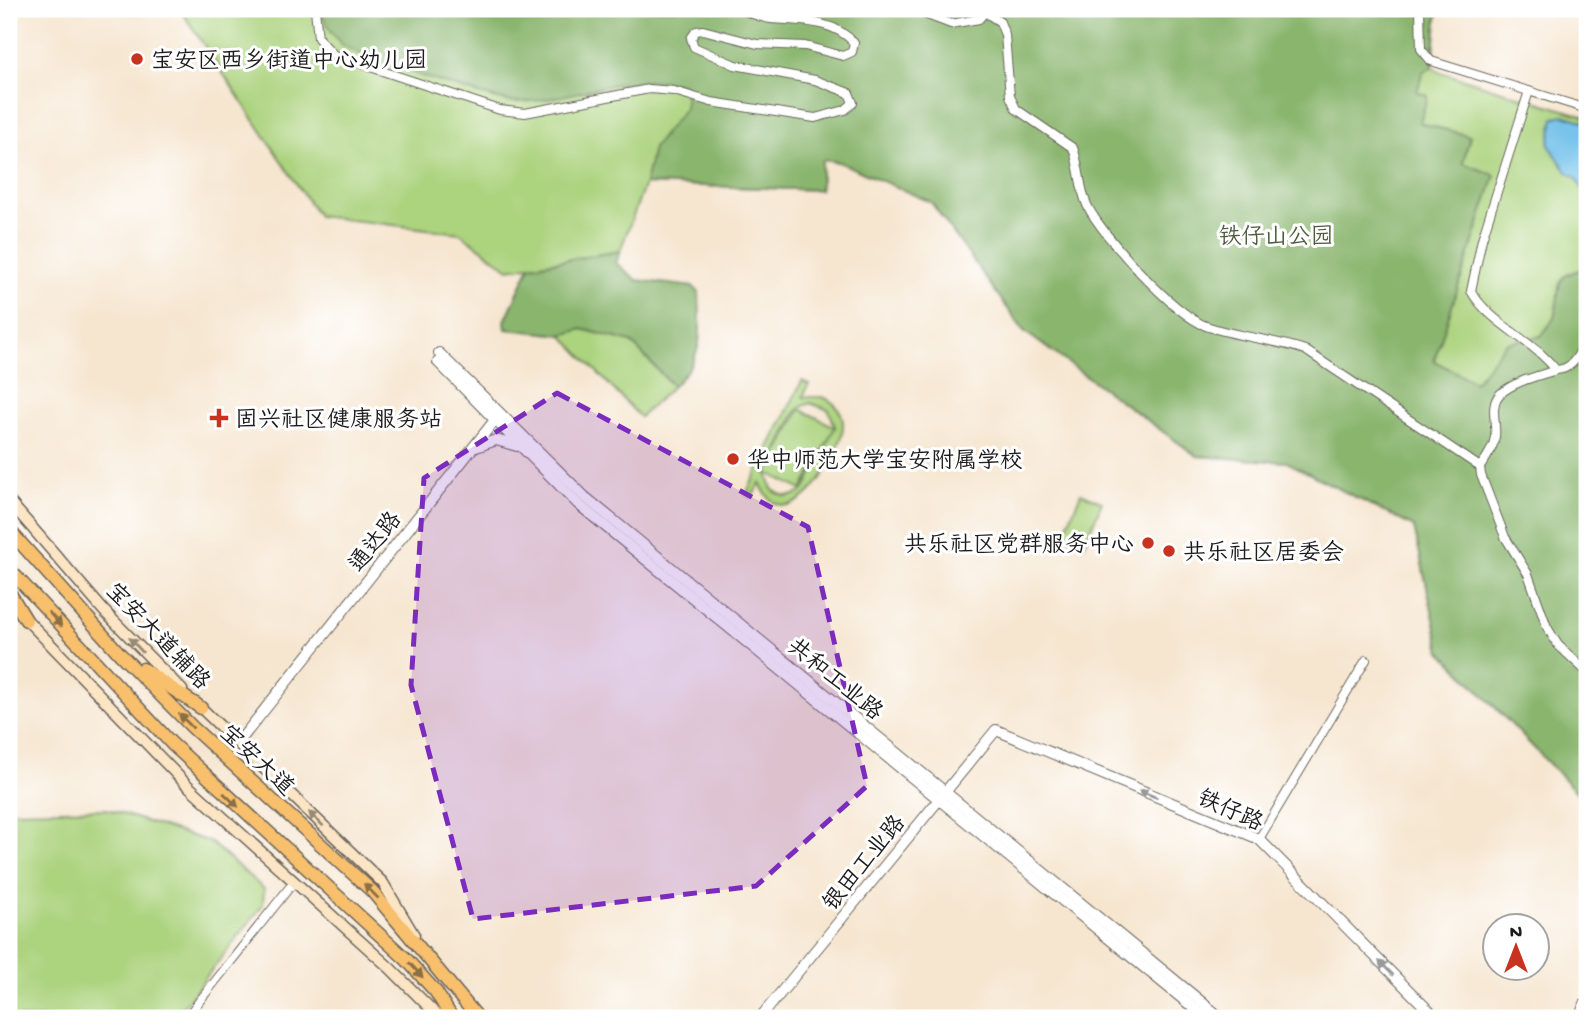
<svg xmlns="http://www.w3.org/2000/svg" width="1596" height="1027" font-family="'Gochi Hand','LXGW WenKai TC',sans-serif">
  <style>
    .green { fill: #acd37e; stroke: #64784d; stroke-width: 2; fill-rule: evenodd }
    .forest { fill: #89b56d; stroke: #526844; stroke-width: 2 }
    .water { fill: #6ebfea; stroke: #456e83; stroke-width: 2 }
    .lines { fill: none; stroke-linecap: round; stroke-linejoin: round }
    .minor-casing { stroke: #68635b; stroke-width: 10 }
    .tertiary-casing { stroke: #68635b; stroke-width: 12 }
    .secondary-casing { stroke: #68635b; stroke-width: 13 }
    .primary-casing { stroke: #68635b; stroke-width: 15 }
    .minor { stroke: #fff; stroke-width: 8 }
    .tertiary { stroke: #fff; stroke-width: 10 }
    .secondary { stroke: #fce5c4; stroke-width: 10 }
    .primary { stroke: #f8bf6c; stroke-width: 12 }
    .oneway { fill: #8a6e44 }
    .oneway2 { fill: #978b78 }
    .oneway3 { fill: #999 }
    .marked { fill: #7b2cbf; fill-opacity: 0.2; stroke: #7b2cbf; stroke-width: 5; stroke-dasharray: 14 9; stroke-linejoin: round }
    .poi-dot { fill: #c8321e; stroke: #fff; stroke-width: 2.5 }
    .labels { text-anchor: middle; stroke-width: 6; stroke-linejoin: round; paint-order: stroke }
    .poi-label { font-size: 23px; fill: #1c1c1c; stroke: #fff; text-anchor: start }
    .park-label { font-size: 23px; fill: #4e5c3e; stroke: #fff }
    .street-label { font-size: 23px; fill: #1c1c1c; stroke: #fff }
  </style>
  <rect width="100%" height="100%" fill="#fff"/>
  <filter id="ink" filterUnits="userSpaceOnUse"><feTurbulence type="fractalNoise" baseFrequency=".0143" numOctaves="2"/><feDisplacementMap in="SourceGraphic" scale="14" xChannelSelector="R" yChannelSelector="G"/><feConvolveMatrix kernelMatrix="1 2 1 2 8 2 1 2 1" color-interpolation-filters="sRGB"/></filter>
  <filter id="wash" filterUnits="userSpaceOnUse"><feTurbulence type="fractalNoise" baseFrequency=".00686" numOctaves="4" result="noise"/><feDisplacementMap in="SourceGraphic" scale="28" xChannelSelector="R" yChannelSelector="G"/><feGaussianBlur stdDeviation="1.57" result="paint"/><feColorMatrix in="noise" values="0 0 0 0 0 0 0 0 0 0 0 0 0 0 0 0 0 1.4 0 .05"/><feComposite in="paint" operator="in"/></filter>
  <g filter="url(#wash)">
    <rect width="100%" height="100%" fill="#f6e6d0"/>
    <g class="green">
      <path d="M180,9H1438L1433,66L1437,71L1587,117V803L1441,651L1414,527L1287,462L1197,456L1024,331L931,202L839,162L822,160L820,190L645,184L620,251L509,269L460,233L318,216Z"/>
      <path d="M582,329L631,342L673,386L640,417L562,335Z"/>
      <path d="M802,381L809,384L803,397H823C834,402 842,410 843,422C846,450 789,549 760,483L752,497L746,494ZM810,403L829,410L835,427L800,409L767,473L794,415L801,407ZM835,427L805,489C795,498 783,499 772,489L767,473L802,490Z"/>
      <path d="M1081,493L1102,502L1084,545L1063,536Z"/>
      <path d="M107,809L210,842L264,889L263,905L174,1018H9V811Z"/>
    </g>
    <g class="forest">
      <path d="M313,9H1438L1432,67L1423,72L1417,92L1428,95L1420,123L1470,136L1463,163L1495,175L1434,361L1475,382L1506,343L1541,336C1545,330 1552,323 1554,317C1563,287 1549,276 1587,268V803L1441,651L1414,527L1287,462L1197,456L1024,331L931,202L839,162L822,160L820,190L645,184L653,148L685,108V86C634,68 569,102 516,102C496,102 358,57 343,45C329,35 328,17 313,9Z"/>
      <path d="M620,251L616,263L637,280L693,287L699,292C700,335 706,355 673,386L631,342L582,329L562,335L506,329L505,321L530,266Z"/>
    </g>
    <path class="water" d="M1563,115L1583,121L1587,126V197L1576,177L1567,172L1549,145L1554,118Z"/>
  </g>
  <g filter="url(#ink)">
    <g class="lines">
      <defs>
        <g id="minor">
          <path d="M315,9L318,38L334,55L500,110L525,113L649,89L674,91L711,102L815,118L845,110L853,103L849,93L815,80L735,65L694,47L691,38L696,31L703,30L757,44L805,46L843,56L852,52L854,43C834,19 799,21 771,19C760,18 749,12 739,9"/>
          <path d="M911,9L951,24L979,19L985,12"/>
          <path d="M980,9L1000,22L1005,35L1010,96L1016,109L1073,148C1080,167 1079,187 1087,205C1102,236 1175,315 1206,326C1238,337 1273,339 1305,350L1480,467"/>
          <path d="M1420,9L1421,49L1431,61L1587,109"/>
          <path d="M1529,91L1482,239L1471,291C1490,324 1533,340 1556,370C1574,369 1578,354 1587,341"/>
          <path d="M1556,370C1538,376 1515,381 1500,394C1489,405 1497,424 1495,437C1493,449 1487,458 1480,467L1481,475L1505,537L1528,574L1547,627L1558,645L1587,672"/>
          <path d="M1259,839L1366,660"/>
          <path d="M186,1018L293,883"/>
        </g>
        <g id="tertiary">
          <path d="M439,353L585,497L1221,1018"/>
          <path d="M438,362L578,504L1206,1018"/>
          <path d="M476,447L496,440L517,446"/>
          <path d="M238,743L499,415"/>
          <path d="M760,1018L996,730L1259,839L1436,1018"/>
          <path d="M1579,1018L1587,999"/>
        </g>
        <g id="secondary">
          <path d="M9,501L104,611L182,690"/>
          <path d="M22,615L186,784L390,968L440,1018"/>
          <path d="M196,703L383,883L414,935"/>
        </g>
        <g id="primary">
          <path d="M9,530L120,654L192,727L372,891L478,1018"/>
          <path d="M9,569L172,744L406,959L436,992L452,1018"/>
          <path d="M9,592L26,620"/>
          <path d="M143,669L201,708"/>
        </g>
      </defs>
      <use href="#minor" class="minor-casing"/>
      <use href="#tertiary" class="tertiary-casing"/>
      <use href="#secondary" class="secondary-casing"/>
      <use href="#primary" class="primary-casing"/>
      <use href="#minor" class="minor"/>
      <use href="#tertiary" class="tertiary"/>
      <use href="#secondary" class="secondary"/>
      <use href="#primary" class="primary"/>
    </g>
    <defs><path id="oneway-solid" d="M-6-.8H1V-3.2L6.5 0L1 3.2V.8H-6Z" transform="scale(1.75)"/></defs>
    <g class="oneway">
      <use href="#oneway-solid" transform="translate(55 619) rotate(48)"/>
      <use href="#oneway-solid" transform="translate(186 721) rotate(-135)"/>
      <use href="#oneway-solid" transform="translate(231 800) rotate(43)"/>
      <use href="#oneway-solid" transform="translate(371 891) rotate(-135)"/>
      <use href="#oneway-solid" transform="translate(416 970) rotate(48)"/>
    </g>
    <g class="oneway2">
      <use href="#oneway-solid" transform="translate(136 645) rotate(-133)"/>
      <use href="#oneway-solid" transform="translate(316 819) rotate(-136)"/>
    </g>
    <g class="oneway3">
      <use href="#oneway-solid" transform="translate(1148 794) rotate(-158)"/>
      <use href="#oneway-solid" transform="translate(1386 968) rotate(-135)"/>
    </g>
  </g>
  <path class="marked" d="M557,393L808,527L867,786L756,886L473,919L411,685L424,478Z"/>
  <g class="poi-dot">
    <circle cx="137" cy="59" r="7"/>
    <path d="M215.5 407.5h7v7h7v7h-7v7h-7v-7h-7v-7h7z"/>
    <circle cx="733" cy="459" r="7"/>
    <circle cx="1148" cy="543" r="7"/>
    <circle cx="1169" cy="551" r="7"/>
  </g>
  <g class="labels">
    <g class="poi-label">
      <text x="151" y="67">宝安区西乡街道中心幼儿园</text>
      <text x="235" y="426">固兴社区健康服务站</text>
      <text x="747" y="467">华中师范大学宝安附属学校</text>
      <text x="1134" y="551" text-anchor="end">共乐社区党群服务中心</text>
      <text x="1183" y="559">共乐社区居委会</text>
    </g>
    <g class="park-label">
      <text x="1276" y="243">铁仔山公园</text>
    </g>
    <g class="street-label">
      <text transform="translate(374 541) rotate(-52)" y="8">通达路</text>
      <text transform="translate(159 635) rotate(46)" y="8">宝安大道辅路</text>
      <text transform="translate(836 678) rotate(39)" y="8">共和工业路</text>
      <text transform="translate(258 759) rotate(43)" y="8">宝安大道</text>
      <text transform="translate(1231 809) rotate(24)" y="8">铁仔路</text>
      <text transform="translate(863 862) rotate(-51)" y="8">银田工业路</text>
    </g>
  </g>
  <rect width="1596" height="1027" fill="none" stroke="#fff" stroke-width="35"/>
  <g transform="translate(1516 947)"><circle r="33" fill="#ffffff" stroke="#a4a4a4" stroke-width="2"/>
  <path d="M0-5L12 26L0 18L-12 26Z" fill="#c8321e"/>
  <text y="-10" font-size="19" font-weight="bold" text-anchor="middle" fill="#1c1c1c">N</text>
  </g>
</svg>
